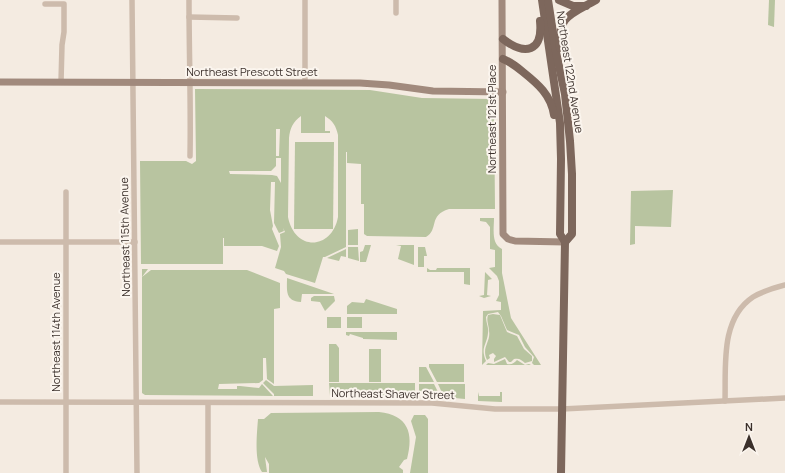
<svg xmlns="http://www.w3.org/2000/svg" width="785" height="473" font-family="Manrope,sans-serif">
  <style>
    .green { fill: #b8c4a0; fill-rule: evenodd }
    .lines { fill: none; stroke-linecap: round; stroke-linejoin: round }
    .street { stroke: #cdbbac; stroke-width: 5.5 }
    .secondary { stroke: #a18a7d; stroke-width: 7 }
    .primary { stroke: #7d675c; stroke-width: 8 }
    .labels { text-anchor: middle; stroke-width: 4; stroke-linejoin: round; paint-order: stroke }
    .street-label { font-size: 11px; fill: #3b302b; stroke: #fbf5ee }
  </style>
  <rect width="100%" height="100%" fill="#f4ebe1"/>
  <g class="green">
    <path d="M769,0H775L774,27L768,25Z"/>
    <path d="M195,89L370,90L422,98L492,99L494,101L495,209H449C428,215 439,230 426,237L367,236L364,234V204H361V164L347,163V152H346V247L325,257H323L315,283L286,274L284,271L275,268L281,247L280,234L285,232L283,228L284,231L279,233L274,223L275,182H271L270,210L273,226L272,229L279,246L277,251L262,246H224V238H223V264H141L140,161H186L192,164L196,161ZM301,116V133H330V131H325V116C333,121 336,126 338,135V217C332,250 295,252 288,217L289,138C290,128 293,122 301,116ZM276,129H280L279,156H276ZM276,158H281V183L277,176L272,175L230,174L229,171H271L276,166Z"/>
    <path d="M295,142H334L333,229H294Z"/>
    <path d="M673,190L671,227L635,226V244L630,245L631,191Z"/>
    <path d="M480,218H494C494,229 491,244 502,249V273L511,318L541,365H534L532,363L534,357L525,347L519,335L507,330L501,316L498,312L488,314L486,317C486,323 489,328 488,333C487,345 480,347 486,361L482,365L483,311L501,310V302L496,301L499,295V281L497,276L489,268L495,267V250L490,249V227L486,222L480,221Z"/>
    <path d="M358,229V245H348V230Z"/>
    <path d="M365,245H371L366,262H360V252L363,251Z"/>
    <path d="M396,245H414V265L398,259L401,246Z"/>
    <path d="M348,247H358L359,261L348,258Z"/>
    <path d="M418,247H425L427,256H424V267H418Z"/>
    <path d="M346,249V257L341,256L339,261L327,258Z"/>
    <path d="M427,268L430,270H436L437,268H470V285L464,284V272H427Z"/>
    <path d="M142,269H148L142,277L151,270H247L280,283V308L274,309V384L267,379L266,358H263V380L259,383L219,384L218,389H237V386H240L259,388L262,384L273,396L145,395L142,393Z"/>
    <path d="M485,272L492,279L488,280L487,295L491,296L484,298L479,296L484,295Z"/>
    <path d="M287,278L334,294H302L301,302C285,301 287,291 287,278Z"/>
    <path d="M314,296H334L335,301L325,311L320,302L311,301V298Z"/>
    <path d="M366,299L397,309V314H347V306L352,302L364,303Z"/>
    <path d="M493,314L500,315L507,332L517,336L524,349L532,356V361L525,363C521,360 520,358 514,359L511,362H509L505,357L494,362V359L496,356L493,353L489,355L490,358L487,360C481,347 491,342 489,331C489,325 486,321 488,315Z"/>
    <rect x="327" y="317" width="14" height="11"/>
    <rect x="347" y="317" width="15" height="11"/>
    <path d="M346,332H397V340L363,339V338L350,334L349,336L346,335Z"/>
    <path d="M329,344H336L339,348V382H329Z"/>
    <rect x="369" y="349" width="12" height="33"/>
    <path d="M505,359L507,364C512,365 514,363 517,360L525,365L529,364L531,365H486L488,363L494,364Z"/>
    <path d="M429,364H464V382H437L429,367Z"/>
    <path d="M419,367H426L434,382H419Z"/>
    <path d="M266,380L274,386L313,385V396H274V394L263,383Z"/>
    <path d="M329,383H415V393L409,396H330Z"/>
    <path d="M419,384H434L440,396H426L419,393Z"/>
    <path d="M438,384H465V399L444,397Z"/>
    <path d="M478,392L479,396H500V392H502V402L478,401Z"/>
    <path d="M379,412C408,415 414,433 407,459L404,460L399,467L403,470V473H269V464L265,457L267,472H262C254,460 257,433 258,419H264L271,413Z"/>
    <path d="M414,415H425L428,419V473H410L416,437L411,421Z"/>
  </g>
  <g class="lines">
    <g class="street">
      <path d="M132,0L137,473"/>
      <path d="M189,0C189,52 191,104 190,156"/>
      <path d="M45,4H64V32L62,45L61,82"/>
      <path d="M396,13V0"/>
      <path d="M189,17L237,18"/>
      <path d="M305,83V0"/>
      <path d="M0,242H135"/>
      <path d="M725,401C726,366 720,319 753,297C763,291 774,288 785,285"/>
      <path d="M0,402L432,403L495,409H562L785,398"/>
      <path d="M208,403V473"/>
      <path d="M66,473V192"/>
    </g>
    <g class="secondary">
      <path d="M502,0L503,234L508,239L515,241L565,242"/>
      <path d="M0,82L360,83L389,85L433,91L503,92"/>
    </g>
    <g class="primary">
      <path d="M542,0L560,123L561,159L560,234L565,242L561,473"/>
      <path d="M548,0L556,52L565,94L570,141L572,174V234L565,242"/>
      <path d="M559,0L573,6H586"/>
      <path d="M503,39C525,56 543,52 540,21"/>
      <path d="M560,48C557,15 572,14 596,0"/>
      <path d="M503,59C511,62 517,67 523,72C538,84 551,95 554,115"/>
    </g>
  </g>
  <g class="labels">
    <g class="street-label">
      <text x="252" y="76">Northeast Prescott Street</text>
      <text transform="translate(570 72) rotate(81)" y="4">Northeast 122nd Avenue</text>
      <text transform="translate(492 119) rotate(-90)" y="4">Northeast 121st Place</text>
      <text transform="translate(125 237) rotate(-91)" y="4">Northeast 115th Avenue</text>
      <text transform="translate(56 332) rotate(-90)" y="4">Northeast 114th Avenue</text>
      <text transform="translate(393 394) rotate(1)" y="4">Northeast Shaver Street</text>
    </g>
  </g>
  <g transform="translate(749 437)" stroke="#fbf5ee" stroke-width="3" paint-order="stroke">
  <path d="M0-3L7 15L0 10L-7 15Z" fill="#3b302b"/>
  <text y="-6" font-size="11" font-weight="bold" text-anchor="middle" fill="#3b302b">N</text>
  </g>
</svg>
